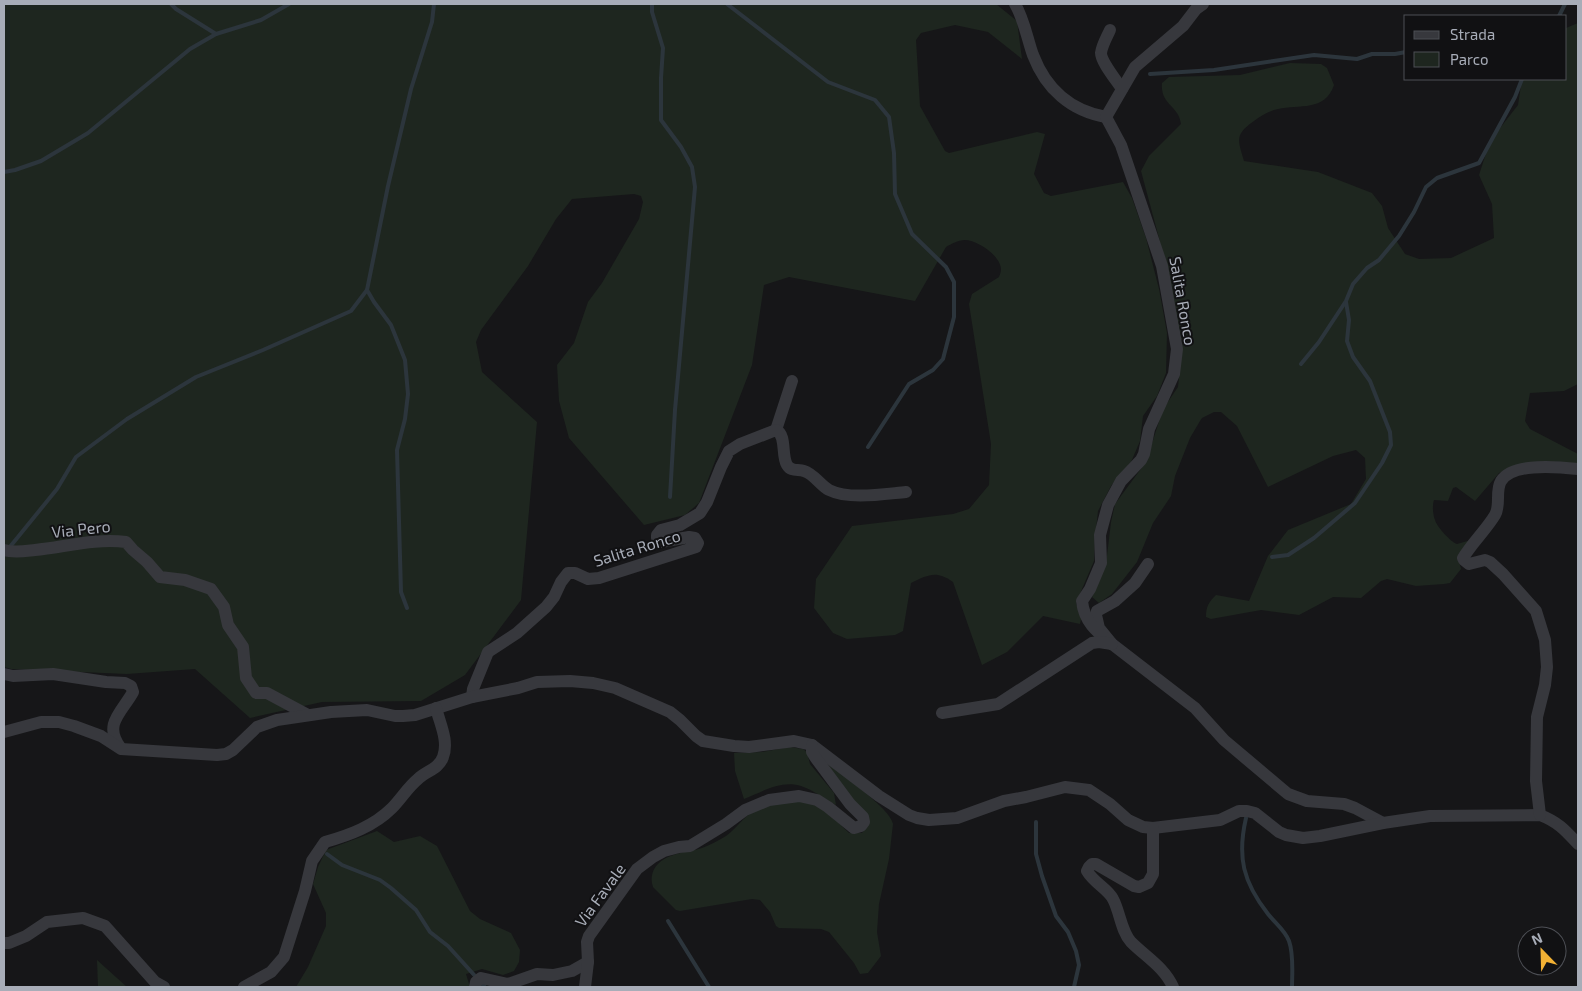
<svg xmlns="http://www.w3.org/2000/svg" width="1582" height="991" font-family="'Exo 2',sans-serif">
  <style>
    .green { fill: #1e261f }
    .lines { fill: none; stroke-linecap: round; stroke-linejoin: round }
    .stream { stroke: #2c353c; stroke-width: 4 }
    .minor { stroke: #37383d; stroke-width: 12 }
    .labels { text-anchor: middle; stroke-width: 4; stroke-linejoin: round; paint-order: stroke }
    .street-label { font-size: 16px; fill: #a8adb8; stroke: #111113 }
  </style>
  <rect width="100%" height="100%" fill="#161618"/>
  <g class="green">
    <path d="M4,4H996L1017,21L1022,59L988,32L955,25L921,33L916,40L920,106L945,151L949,153L1037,132L1045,134L1034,174L1044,193L1051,196L1123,182L1132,198L1146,238L1159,289L1167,333L1166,373L1157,396L1143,416L1140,441L1131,462L1111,486L1098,511L1095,538L1094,561L1076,603L1081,619L1080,624L1043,616L1007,652L982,665L953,582C936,570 928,575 911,583L903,631L895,635L847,639L833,633L814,608L816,579L852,526L953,514L969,509L989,485L991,444L969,304L972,294L999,277C1000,274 1001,272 1001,269C1000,255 977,240 965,240C958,240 951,244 946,247L915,301L789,277L764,285L752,365L699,503L685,515L644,525L569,438L559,401L557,365L574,343L588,302L602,283L639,219L643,202L641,196L634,194L572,199L556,219L528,266L481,330L476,342L482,372L537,422L521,600L465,675L421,701L322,702L250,718L195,669L127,674L11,669L4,667Z"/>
    <path d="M1578,23V384L1564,391L1530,393L1525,421L1530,429L1578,454V463L1526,464L1499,473L1475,501L1456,487L1453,488L1448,501L1434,500C1432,506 1433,515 1435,520C1437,527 1451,542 1457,544L1471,540L1459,561L1461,569L1450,583L1444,584L1416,586L1387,579L1381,581L1361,598L1333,597L1299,615L1261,610L1211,619L1206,617C1206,606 1209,602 1216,595L1249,601L1268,556L1288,530L1351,504L1366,479L1365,458L1356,450L1333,456L1268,487L1237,426L1221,412H1214L1202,418L1200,421L1190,438L1175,476L1171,496L1153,523L1137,562L1112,594L1099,603L1092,597L1106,564L1111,522L1115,504L1146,462L1163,409L1178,387L1181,358L1175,306L1159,238L1141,171L1149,156L1181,124C1179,105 1160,105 1162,83L1169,77L1240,75L1290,63L1321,64L1327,68L1334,85C1325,112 1299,104 1278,109C1269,111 1261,116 1254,121C1234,135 1238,140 1244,161L1318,172L1372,193L1382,206L1388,228L1405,254L1419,259L1451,258L1494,238L1492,204L1479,175L1490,141L1518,105L1522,79H1566V28Z"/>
    <path d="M790,747L803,749L807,752L810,764L834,793L836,805C825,799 813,790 801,786C781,780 762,792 744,799L735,771L734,753L762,752Z"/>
    <path d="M828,764C843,776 890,808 893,824L889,859L879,904L877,932L881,956L868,973L860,974L854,963L829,932L821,929L779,928L776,926L770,912L760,900L752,899L680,911L676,910L653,887C650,879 652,869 659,863C669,853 689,852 702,848C710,845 719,840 726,836C738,827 747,812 761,807C768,805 792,800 799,800C819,801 836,820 849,833H862L868,824L837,781Z"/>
    <path d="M377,831L394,842L420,836L437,846L470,911L480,919L511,933L520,950L519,962L514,971L503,975L482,969L466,974L470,987H296L308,967L326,926V913L313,884L318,867L326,850Z"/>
    <path d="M97,960L127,987H98Z"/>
  </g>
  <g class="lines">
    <g class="stream">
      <path d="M171,4L176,9L216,34"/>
      <path d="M652,4V12L663,48L661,78V120L681,147L692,167L695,187L675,410L670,497"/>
      <path d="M727,4L828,82L875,100L889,117L894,153L895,194L912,234L946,267L954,282V317L943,359L933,370L909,384L868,447"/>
      <path d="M1559,16L1565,4"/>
      <path d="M1150,74L1214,70L1314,55L1357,59L1372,54H1395L1406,52"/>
      <path d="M4,172L15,170L41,161L88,133L190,49L216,34L261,20L289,4"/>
      <path d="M367,290L374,302L391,325L405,360L408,394L405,419L397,450L401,592L407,608"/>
      <path d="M1301,364L1319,342L1346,301L1353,284L1367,268L1379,260L1399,236L1414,212L1426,187L1437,178L1479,163L1515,97L1522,79"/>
      <path d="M9,548L57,489L76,457L127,419L196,377L263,350L351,311L367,290L388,186L411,89L432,22L434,4"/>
      <path d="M1272,557L1288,555L1314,538L1355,503L1382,463L1391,445L1390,432L1370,381L1353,357L1347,341L1349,320L1346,302"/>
      <path d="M1246,818C1237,857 1243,882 1268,914C1275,923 1285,930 1289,941C1294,955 1292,973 1292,987"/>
      <path d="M1036,822V854L1042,876L1056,916L1068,932L1076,951L1079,965L1074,987"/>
      <path d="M327,854L342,865L380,880L391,888L416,910L430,932L448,946L485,987"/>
      <path d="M668,921L709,987"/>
    </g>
    <g class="minor">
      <path d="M1015,4C1024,19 1027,38 1033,55C1046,89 1071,111 1106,117"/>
      <path d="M1110,30C1107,37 1102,45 1101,53C1101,62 1117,81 1122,89"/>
      <path d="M776,430L792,381"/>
      <path d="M4,550C14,553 25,551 35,550C65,547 96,538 126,542L133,550L147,562L160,577L185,580L211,589L224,607L228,625L243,647L246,678L256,693H267L308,715"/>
      <path d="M1148,564L1135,583L1115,601L1097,611L1096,615L1099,628L1112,644L1195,708L1224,740L1288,794L1307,801L1344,804L1355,808L1383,823"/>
      <path d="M1112,644C1097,632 1084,622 1082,601L1090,589L1101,563L1100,535L1108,505L1121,481L1141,460L1144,454L1149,429L1174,374L1177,349L1162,266L1121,145L1106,117L1135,67L1183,26L1196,9L1203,4"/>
      <path d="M4,674L13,676L53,674L106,682L125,683L131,686L133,692C122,712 103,724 120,747"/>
      <path d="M472,697L473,689L488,652L517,633L546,607L554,597L561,582L568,573H575L588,579L599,578L696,547L698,543L695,538L689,537L661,542L657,538V535L661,530L680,525L700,513L707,502L721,467L729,451L740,444L776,430C787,435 781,455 787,465C791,472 798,469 804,471C814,474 820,485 829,490C849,500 884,494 906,492"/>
      <path d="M942,713L998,704L1092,643L1099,642L1112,644"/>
      <path d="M4,732L41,722H59L74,726L101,736L121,749L217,755L226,754L233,750L257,727L277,720L331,712L367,710L395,716H403L415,715L472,697L518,688L537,682L570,681L593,683L615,688L670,712L680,720L696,736L703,741L734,746L749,747L794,741L812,745L879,796L909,815L917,818L929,820L957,818L1004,801L1026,797L1065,787L1089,790L1110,804L1128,820L1143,827L1153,828L1220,820L1239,811H1247L1255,813L1279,832L1286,835L1303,838L1320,836L1383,823L1430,816L1540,815C1558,822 1565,830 1578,844"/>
      <path d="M1540,815L1536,781L1537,717L1545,685L1547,667L1545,640L1536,611L1503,574L1490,562L1485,560L1469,564L1464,560L1463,558C1472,543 1486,530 1495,515C1501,505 1495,491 1501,481C1513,462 1560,467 1578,469"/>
      <path d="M1153,828V874L1148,883L1139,887L1134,886L1096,864H1092L1089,867L1087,871C1094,883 1108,889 1113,899C1120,912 1121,931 1131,942C1146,957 1164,967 1173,987"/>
      <path d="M4,943H9L26,936L47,922L83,918L105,926L155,982L164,987"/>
      <path d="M244,987L271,972L284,957L305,891L312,861L325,842C350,835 374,826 392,808C401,799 408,787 418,779C426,771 439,769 443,757C449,741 440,724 436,708"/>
      <path d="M475,987L476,982L481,978L508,984L537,974L553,975L572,971L588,962"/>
      <path d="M585,987L588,962L587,942L589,936L637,869L653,857L664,851L679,847L690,846L726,824L745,810L769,800L799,796L817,800L828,807L854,828L861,826L864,822L863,817L850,804L815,757L812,752V745"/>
    </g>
  </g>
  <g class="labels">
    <g class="street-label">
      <text transform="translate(1183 301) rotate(80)" y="6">Salita Ronco</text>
      <text transform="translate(81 529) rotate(-6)" y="6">Via Pero</text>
      <text transform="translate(637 548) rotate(-17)" y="6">Salita Ronco</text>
      <text transform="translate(600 895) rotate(-54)" y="6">Via Favale</text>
    </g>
  </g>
  <rect width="1582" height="991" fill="none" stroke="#a8adb8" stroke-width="10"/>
  <rect x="1404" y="15" width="162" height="65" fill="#111113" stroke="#4d4f55"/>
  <rect x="1414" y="31" width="25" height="8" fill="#37383d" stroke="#4d4f55"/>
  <text x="1450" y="40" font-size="15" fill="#a8adb8">Strada</text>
  <rect x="1414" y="52" width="25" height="15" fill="#1e261f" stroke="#4d4f55"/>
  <text x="1450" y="65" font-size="15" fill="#a8adb8">Parco</text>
  <g transform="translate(1542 951) rotate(337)"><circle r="24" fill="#111113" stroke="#4d4f55"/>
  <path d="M0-4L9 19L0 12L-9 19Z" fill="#f2b134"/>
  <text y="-8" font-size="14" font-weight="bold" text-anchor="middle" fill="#a8adb8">N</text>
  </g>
</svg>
